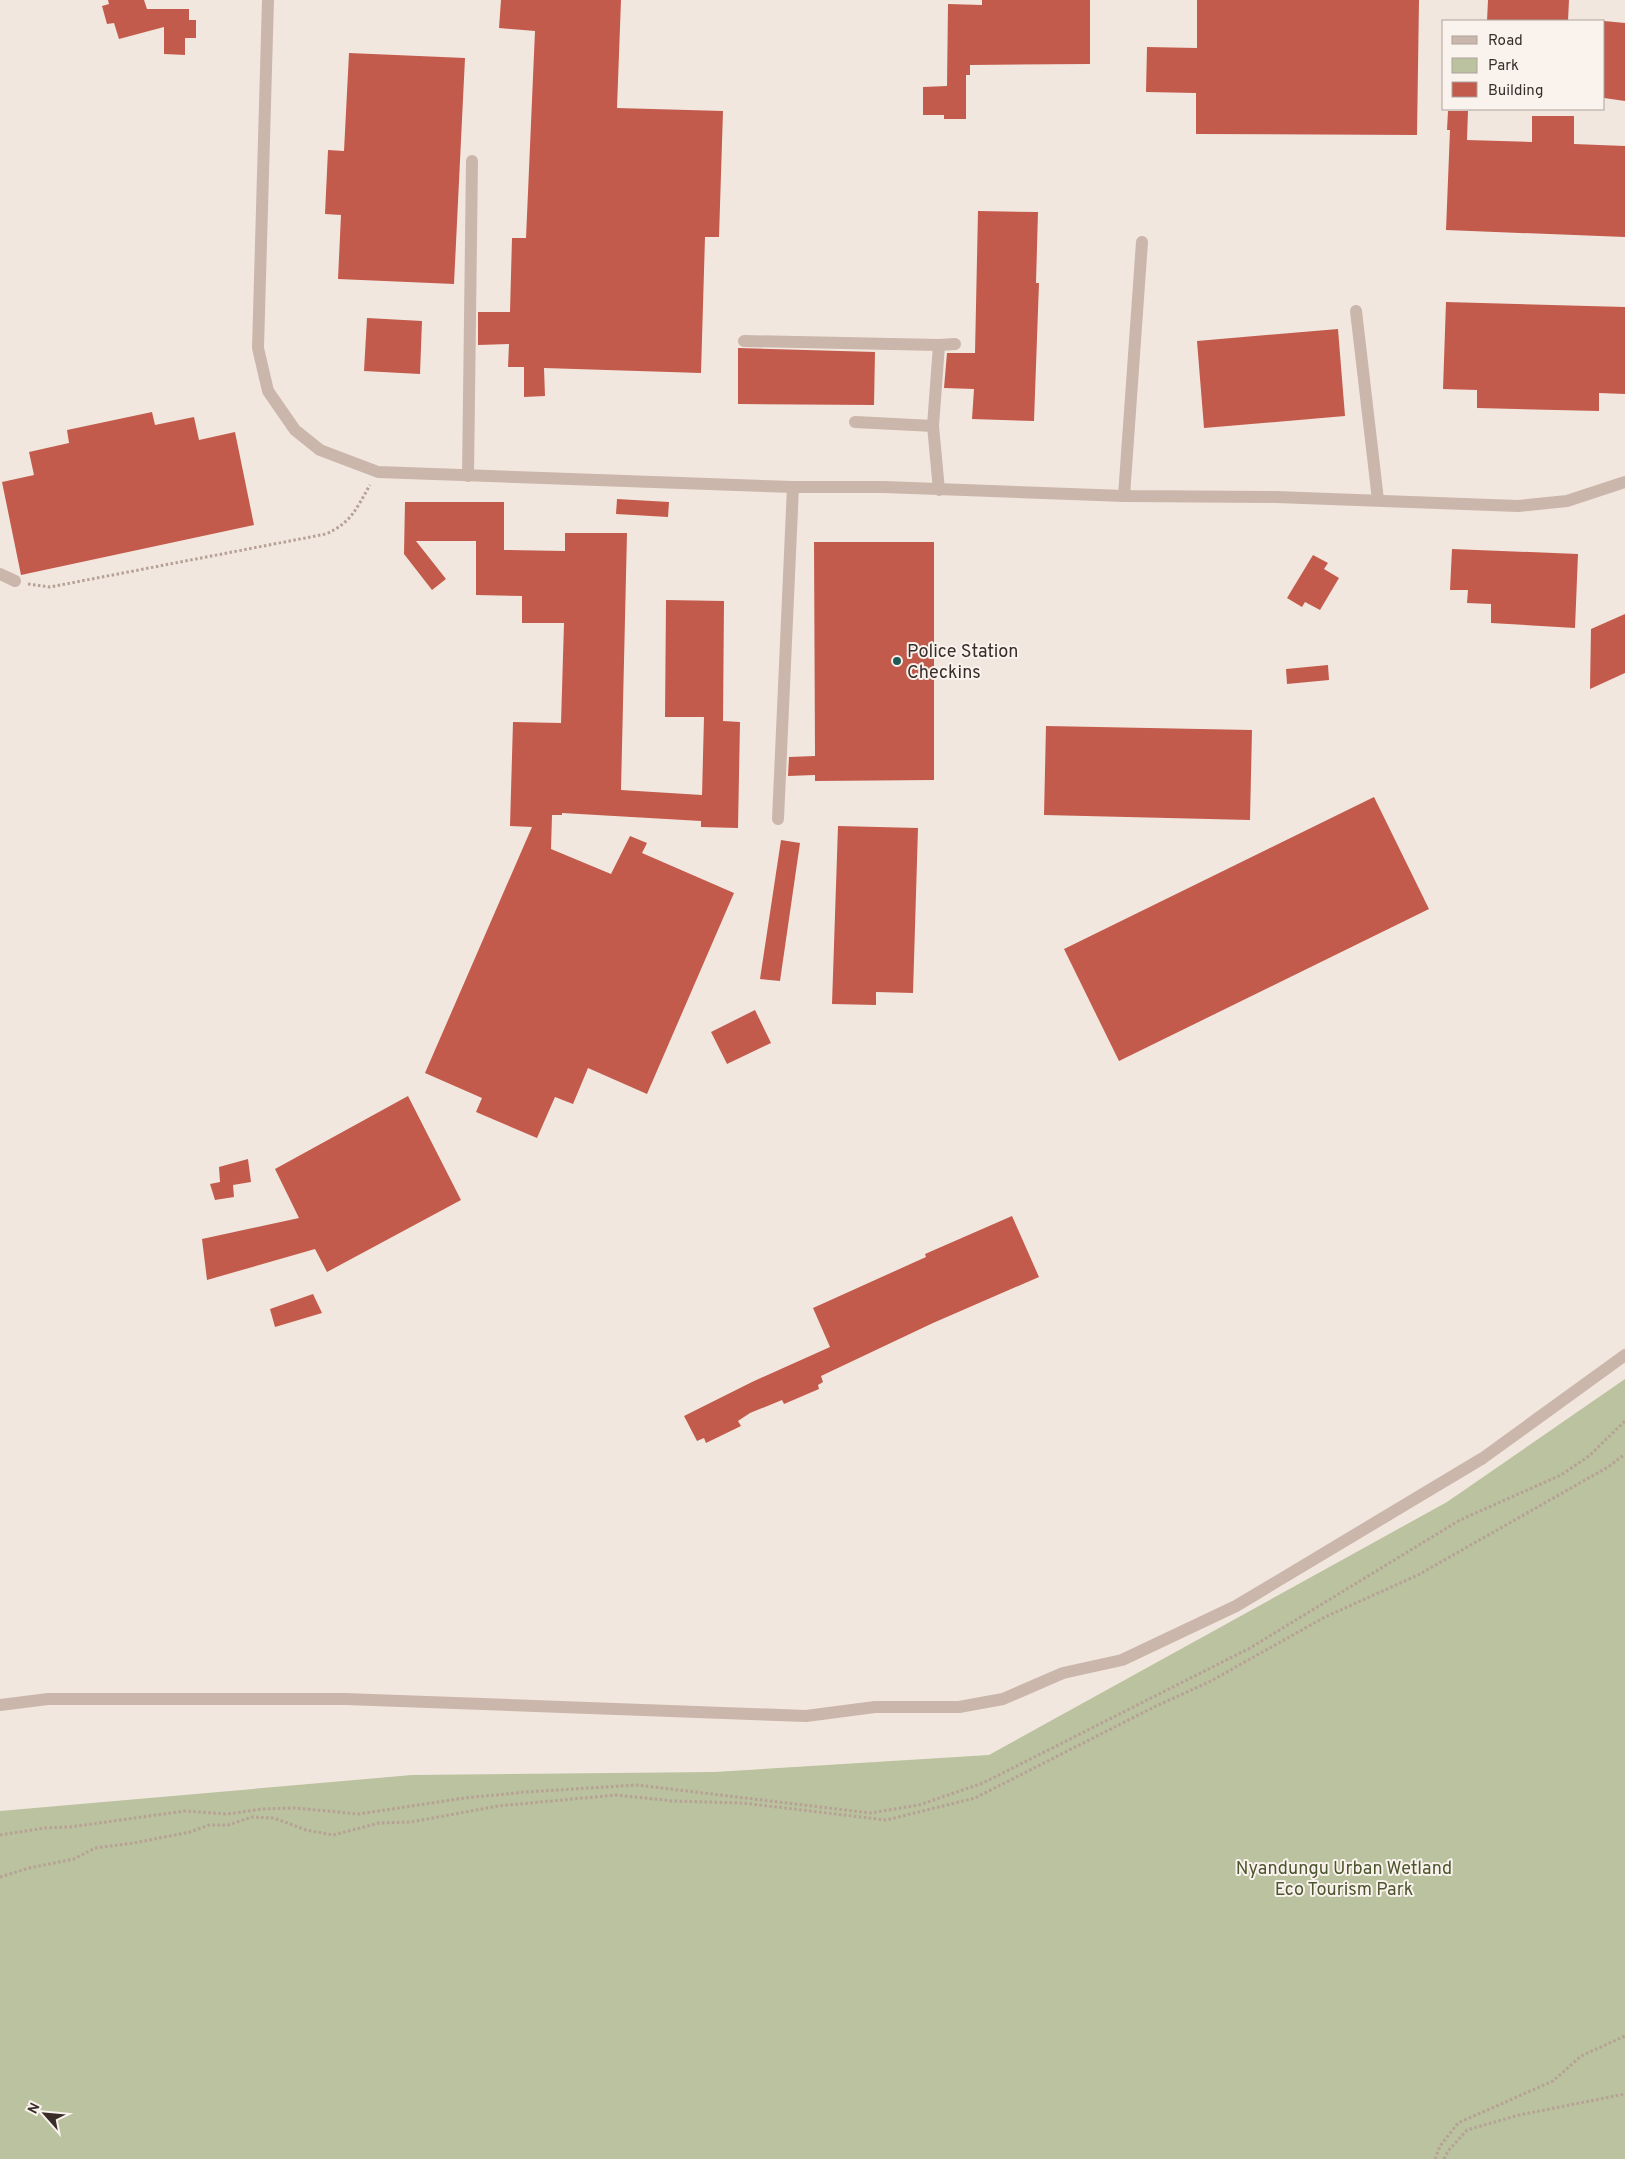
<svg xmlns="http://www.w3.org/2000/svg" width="1625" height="2159" font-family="Overpass,sans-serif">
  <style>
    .green { fill: #bac29f }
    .building { fill: #c35b4c }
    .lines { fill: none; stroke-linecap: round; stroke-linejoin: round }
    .path { stroke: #b7a095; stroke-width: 3; stroke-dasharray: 2.5 2.5; stroke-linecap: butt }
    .minor { stroke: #cbb6ab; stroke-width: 12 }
    .poi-dot { fill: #205a57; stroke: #faf2ec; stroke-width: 2 }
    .labels { text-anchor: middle; stroke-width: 4; stroke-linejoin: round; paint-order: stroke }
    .poi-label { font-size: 18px; fill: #392d2a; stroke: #faf2ec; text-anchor: start }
    .park-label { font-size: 18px; fill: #4c562e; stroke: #faf2ec }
  </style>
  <rect width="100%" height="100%" fill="#f2e7df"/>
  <path class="green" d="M1625,1379V2159H0V1811L412,1775L714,1772L989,1755L1447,1502Z"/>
  <g class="building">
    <path d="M108,0H144L147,9H189V20H196V38H185V55L164,54V27L119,39L114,23L107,24L102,6L109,4Z"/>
    <path d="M501,0H621L617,108L723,111L719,237H705L701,373L544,368L545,396L524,397V367H508L509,344L478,345V312H510L512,238H526L535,31L499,28Z"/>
    <path d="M982,0H1090V64L970,65V75H966V119H944V115H923V87L947,86L948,4L982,5Z"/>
    <path d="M1197,0H1419L1417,135L1196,134V93L1146,92L1147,47L1197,48Z"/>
    <path d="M1488,0H1569L1568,21H1487Z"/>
    <path d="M1604,21L1625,23V101L1604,98Z"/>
    <path d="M349,53L465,58L454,284L338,279L341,215L325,214L328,150L344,151Z"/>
    <path d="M1448,111H1468L1467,140L1532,142V116H1574V144L1625,146V237L1446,230L1450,130H1447Z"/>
    <path d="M978,211L1038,212L1036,283H1039L1034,421L972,419L974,389L944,388L947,353H975Z"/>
    <path d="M1446,302L1625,307V394L1599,393V411L1477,408V390L1443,389Z"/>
    <path d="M367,318L422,321L420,374L364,371Z"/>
    <path d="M1338,329L1345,416L1204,428L1197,341Z"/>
    <path d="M738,348L875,352L874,405L738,404Z"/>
    <path d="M152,412L155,425L194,417L199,440L235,432L254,525L21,575L2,482L34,475L29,452L69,443L67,430Z"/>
    <path d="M617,499L669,502L668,517L616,514Z"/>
    <path d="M405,502H504V550L565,551V533H627L621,790L702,795L704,717H665L666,600L724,601L723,721L740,722L738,828L701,827V821L562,813V815H552L551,849L611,874L630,836L647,843L642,853L734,893L647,1094L588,1068L573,1104L555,1097L537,1138L476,1112L482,1098L425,1073L532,827L510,826L513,722L561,723L564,623H522V596L476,595V541H416L446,579L432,590L404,554Z"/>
    <path d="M814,542H934V780L815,781V775L788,776L789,757L815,756Z"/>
    <path d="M1452,549L1578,554L1575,628L1491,623V604L1467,603L1468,590H1450Z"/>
    <path d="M1313,555L1328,563L1324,569L1339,578L1320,610L1305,602L1302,607L1287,598Z"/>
    <path d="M1625,614V673L1590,689L1591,629Z"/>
    <path d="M1328,665L1329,680L1287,684L1286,669Z"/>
    <path d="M1046,726L1252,730L1250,820L1044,815Z"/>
    <path d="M1374,797L1429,909L1119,1061L1064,949Z"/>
    <path d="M838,826L918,828L913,993L876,992V1005L832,1004Z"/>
    <path d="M781,840L800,843L780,981L760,979Z"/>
    <path d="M755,1010L771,1043L727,1064L711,1032Z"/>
    <path d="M408,1096L461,1200L327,1272L315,1249L207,1280L202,1239L299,1218L275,1169Z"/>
    <path d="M248,1159L251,1182L233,1185L234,1197L215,1200L210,1184L220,1182L219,1167Z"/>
    <path d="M1012,1216L1039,1277L933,1323L821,1376L823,1382L818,1385L819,1389L784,1404L782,1400L750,1413L738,1421L741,1426L706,1443L704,1438L697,1441L684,1416L752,1382L830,1347L813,1308L926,1257L925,1254Z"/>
    <path d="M313,1294L322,1313L275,1327L270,1309Z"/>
  </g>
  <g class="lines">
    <g class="path">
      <path d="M28,584L50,587L326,534C352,522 356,509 370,485"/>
      <path d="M0,1835L45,1828L70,1827L185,1811L227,1814L263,1809L295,1808L359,1814L464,1798L526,1792L637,1785L870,1813L919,1805L983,1783L1250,1648L1460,1520L1561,1475L1589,1456L1625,1421"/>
      <path d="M0,1877L29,1868L74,1859L95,1848L134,1843L190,1832L209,1825H228L252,1817L274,1818L306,1830L333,1835L379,1823L411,1822L498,1806L616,1795L673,1801L743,1803L886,1820L975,1798L1156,1706L1209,1682L1325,1617L1418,1575L1608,1467L1625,1454"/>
      <path d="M1435,2159L1440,2146L1458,2123L1553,2081L1581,2056L1625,2036"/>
      <path d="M1444,2159L1448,2151L1467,2130L1519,2115L1625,2094"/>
    </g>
    <g class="minor">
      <path d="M268,0L258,348L268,391L295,430L320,450L378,472L793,487H884L1124,496L1276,497L1518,506L1567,501L1625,482"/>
      <path d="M1356,311L1378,500"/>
      <path d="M744,341L939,345L955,344"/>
      <path d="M939,345L933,426L939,490"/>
      <path d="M855,422L933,426"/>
      <path d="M468,476L472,161"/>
      <path d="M1124,496L1142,242"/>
      <path d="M0,574L15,581"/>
      <path d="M778,819L793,487"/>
      <path d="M0,1705L48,1699H345L806,1716L875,1707H959L1003,1699L1063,1673L1122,1660L1236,1606L1483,1458L1625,1355"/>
    </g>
  </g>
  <circle class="poi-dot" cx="897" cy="661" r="5"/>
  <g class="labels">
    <g class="poi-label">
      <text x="907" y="657">Police Station<tspan x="907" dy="21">Checkins</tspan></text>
    </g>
    <g class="park-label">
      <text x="1344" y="1874">Nyandungu Urban Wetland<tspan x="1344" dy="21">Eco Tourism Park</tspan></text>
    </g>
  </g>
  <rect x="1442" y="20" width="162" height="90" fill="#faf2ec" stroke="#ada39e"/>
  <rect x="1452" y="36" width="25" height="8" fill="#cbb6ab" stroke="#ada39e"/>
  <text x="1488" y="45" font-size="15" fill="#392d2a">Road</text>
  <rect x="1452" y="58" width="25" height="15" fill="#bac29f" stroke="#ada39e"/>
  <text x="1488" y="70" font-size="15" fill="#392d2a">Park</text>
  <rect x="1452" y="82" width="25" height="15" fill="#c35b4c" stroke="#ada39e"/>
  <text x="1488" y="95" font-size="15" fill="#392d2a">Building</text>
  <g transform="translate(45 2114) rotate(297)" stroke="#faf2ec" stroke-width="4" paint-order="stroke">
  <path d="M0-4L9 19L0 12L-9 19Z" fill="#392d2a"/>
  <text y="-8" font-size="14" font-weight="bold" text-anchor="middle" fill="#392d2a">N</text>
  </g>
</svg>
